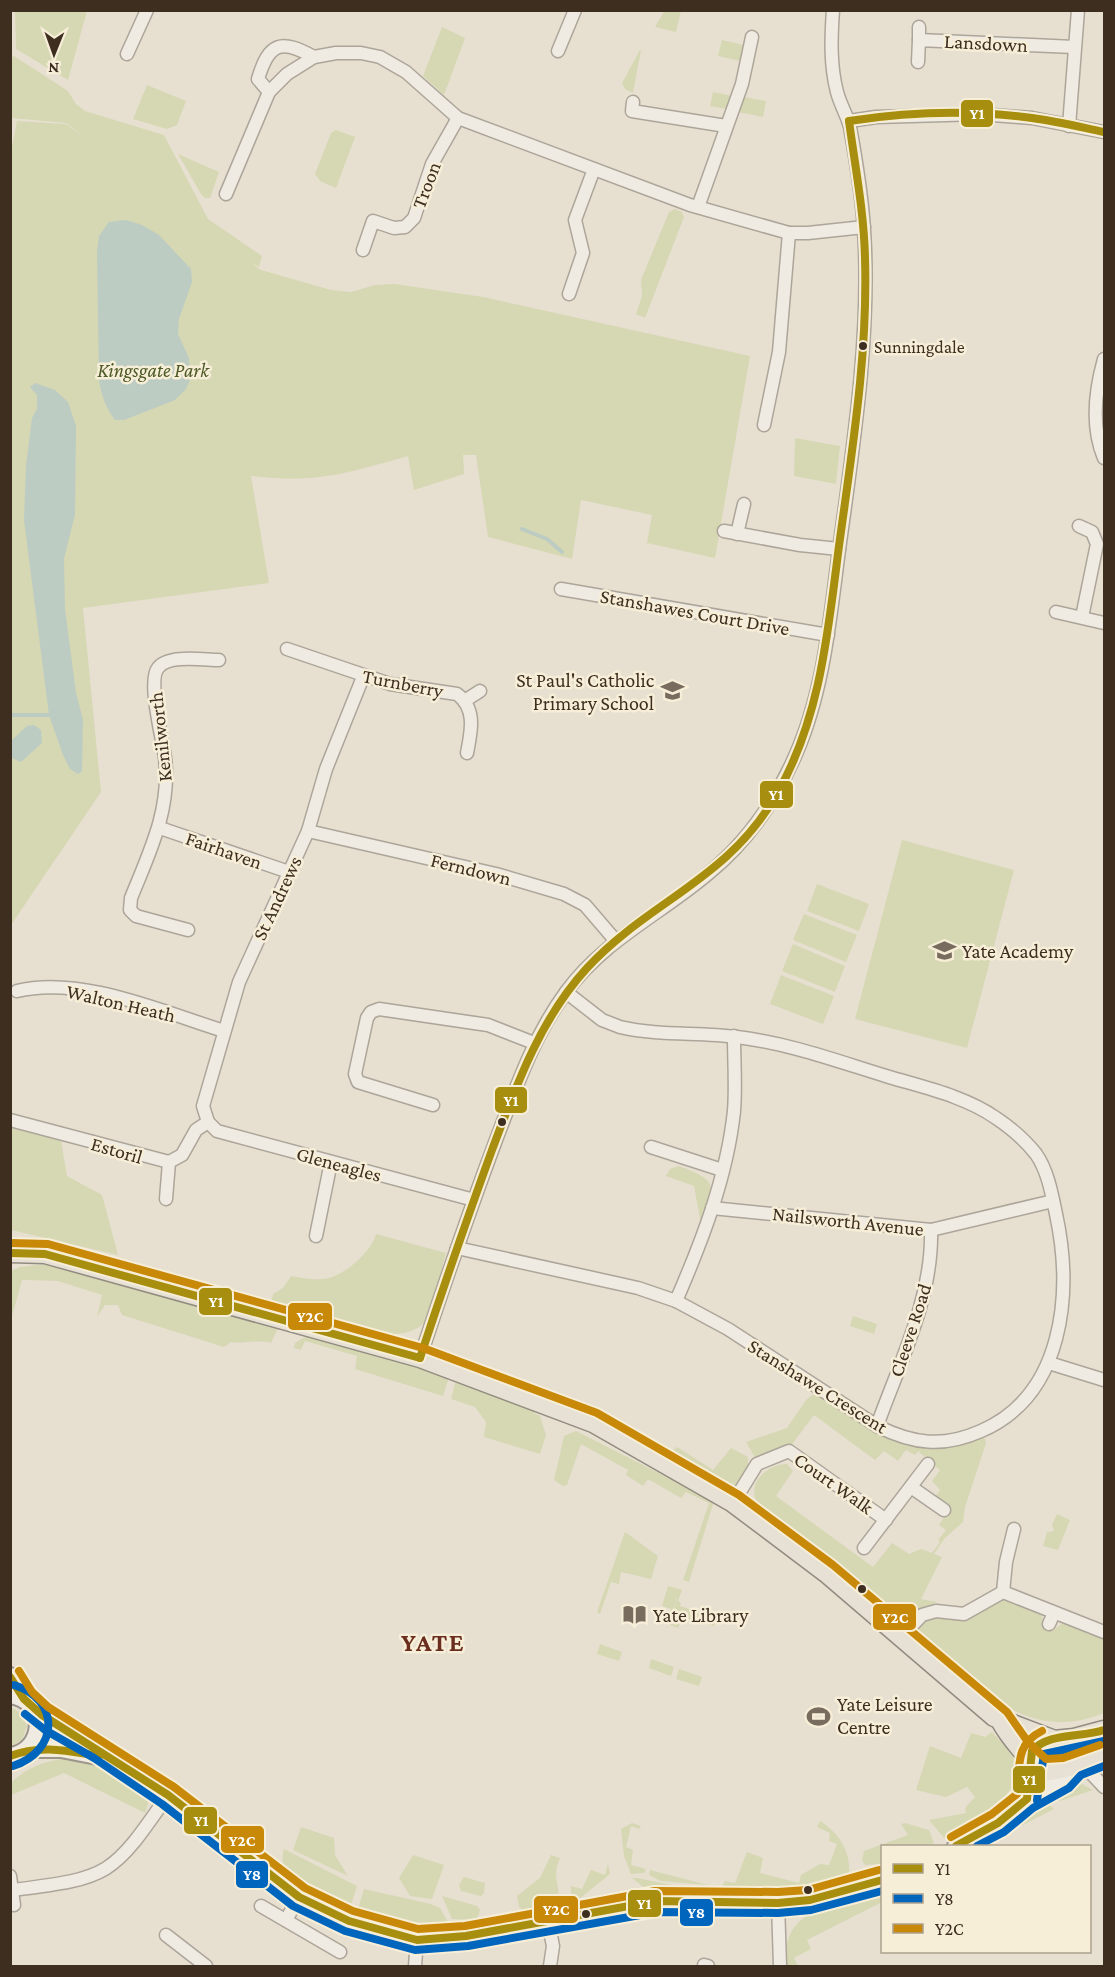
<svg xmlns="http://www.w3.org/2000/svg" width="1115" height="1977" font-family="'Crimson Pro',serif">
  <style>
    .green { fill: #d6d7b3 }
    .water { fill: #bcccc2 }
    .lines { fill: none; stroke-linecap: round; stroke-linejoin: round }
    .stream { stroke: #bcccc2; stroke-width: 4 }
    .street-casing { stroke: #ada599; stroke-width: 15 }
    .secondary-casing { stroke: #9c958a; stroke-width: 20 }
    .primary-casing { stroke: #928b80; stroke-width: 21 }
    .street { stroke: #efebe3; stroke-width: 12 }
    .secondary { stroke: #efebe3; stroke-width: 16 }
    .primary { stroke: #e6e1d4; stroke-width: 18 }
    .bus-1-casing { stroke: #f7eed8; stroke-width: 12 }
    .bus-2-casing { stroke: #f7eed8; stroke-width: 12 }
    .bus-3-casing { stroke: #f7eed8; stroke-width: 12 }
    .bus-1 { stroke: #a88e0e; stroke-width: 8 }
    .bus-2 { stroke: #0065bd; stroke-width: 8 }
    .bus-3 { stroke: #c88808; stroke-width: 8 }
    .bus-dot { fill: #3d2e20; stroke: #f7eed8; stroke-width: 2 }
    .labels { text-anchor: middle; stroke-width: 5; stroke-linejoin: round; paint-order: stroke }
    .bus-label { font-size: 18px; fill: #3d2e20; stroke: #f7eed8; text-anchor: start }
    .street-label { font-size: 20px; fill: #3d2e20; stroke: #f7eed8 }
    .park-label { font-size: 20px; font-style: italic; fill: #4d5a26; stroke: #f7eed8 }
    .poi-label { font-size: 20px; fill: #3d2e20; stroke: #f7eed8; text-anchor: start }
    .district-label { font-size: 26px; font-weight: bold; letter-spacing: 1.5px; fill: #6b2e1e; stroke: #f7eed8 }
    .line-badge { stroke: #f7eed8; stroke-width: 2 }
    .badge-label { font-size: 16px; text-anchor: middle; font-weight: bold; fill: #fff }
  </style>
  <rect width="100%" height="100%" fill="#e7e0d1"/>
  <g class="green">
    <path d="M665,10L681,11L676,32L655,27Z"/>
    <path d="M15,11H87L68,80L16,49Z"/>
    <path d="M442,27L465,38L444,95L423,76Z"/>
    <path d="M722,40L744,45L740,61L718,56Z"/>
    <path d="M640,50H641L633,93L625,89L622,83Z"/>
    <path d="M14,56L68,91L76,104L85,111L164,135L208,219L262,256L259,267L250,262L261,270L331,290L351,292L375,285L395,284L483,297L750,356L715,558L647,543L652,515L581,500L572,559L488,537L476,455H463L464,474L414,490L408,456C348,473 315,484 251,476L269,583L83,608L101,792L11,925V152L17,121L66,124L87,139L66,123L11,118V57Z"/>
    <path d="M147,85L186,101L177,125L167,129L133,119Z"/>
    <path d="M713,92L732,96L727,109L710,106Z"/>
    <path d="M744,97L766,101L763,117L738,112Z"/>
    <path d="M336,130L355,137L336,188L320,181L315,174L331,133Z"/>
    <path d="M178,154L219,172L210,198H205L201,194Z"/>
    <path d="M675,209L682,212L684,217L645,318L636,314L642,296L641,280L669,212Z"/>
    <path d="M795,438L840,446L836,484L794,476Z"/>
    <path d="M902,840L1014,870L967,1048L855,1019Z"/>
    <path d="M817,884L869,904L859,931L807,911Z"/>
    <path d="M804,914L857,935L846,962L793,940Z"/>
    <path d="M793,944L845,966L835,992L782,971Z"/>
    <path d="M781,975L834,996L823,1024L770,1004Z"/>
    <path d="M10,1125L61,1140L67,1176L102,1195L118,1255L11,1230Z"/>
    <path d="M679,1166C721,1182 714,1185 701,1224L694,1186L666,1176L670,1169Z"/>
    <path d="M376,1234L446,1253C440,1274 438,1301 427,1319C404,1355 303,1318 270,1308L273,1294L283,1288L291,1276C303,1278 316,1281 329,1278C347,1273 371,1252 376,1234Z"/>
    <path d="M45,1264L278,1328L271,1343C257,1339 245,1344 231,1342L224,1347L122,1315L118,1305H105L97,1317L102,1295L58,1281L22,1280L11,1320V1271L20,1267Z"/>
    <path d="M853,1316L877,1324L874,1334L850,1326Z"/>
    <path d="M308,1335L449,1377L443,1396L355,1369L357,1356L305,1341L301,1350L294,1348L295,1343Z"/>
    <path d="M456,1379L536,1407L534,1413L540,1416L546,1435L540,1454L484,1437L486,1422L475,1407L451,1399Z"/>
    <path d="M819,1390L908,1443C933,1452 959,1446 984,1437L986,1443L965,1507L963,1522L945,1538L934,1554L942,1557L921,1599L937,1602L902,1619L758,1504C745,1483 768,1464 787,1464L793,1471L776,1496L873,1567L892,1543L909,1554L921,1549L932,1553L940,1542L938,1540L946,1530L939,1525L950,1508L935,1497L940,1490L932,1481L940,1470L918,1451L915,1455L906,1450L898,1461L884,1451L875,1460L814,1415L790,1447L756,1459L746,1442L787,1428L806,1400Z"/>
    <path d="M576,1431L714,1501L689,1582L683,1580L709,1503L686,1492L681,1498L648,1479L643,1486L626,1475L628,1470L581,1444L567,1485L563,1486L554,1480L564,1436Z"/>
    <path d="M677,1447L713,1470L731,1448L748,1457V1468L736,1489H731L671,1452Z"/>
    <path d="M1057,1514L1070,1520L1058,1550L1043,1546L1047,1532L1054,1531L1052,1525Z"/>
    <path d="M625,1532L658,1556L651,1579L621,1572L619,1584L611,1582L600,1614L597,1612Z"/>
    <path d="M668,1586L682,1590L678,1601L681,1603L680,1606L713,1617L716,1620L714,1626L682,1617L678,1628L670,1625L678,1594L669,1624L667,1623L671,1609L662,1606Z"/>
    <path d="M999,1600C1010,1599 1039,1607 1043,1619L1042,1628L1052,1631L1064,1622L1104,1638V1713C1066,1729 1027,1724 994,1697L993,1705L913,1637L912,1633L926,1616L967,1619Z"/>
    <path d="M600,1644L622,1652L619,1661L597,1654Z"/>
    <path d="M651,1659L674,1667L671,1676L649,1668Z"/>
    <path d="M679,1669L702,1677L699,1686L676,1679Z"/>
    <path d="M11,1707L22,1714L27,1726L22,1740L11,1746Z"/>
    <path d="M992,1732L1013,1755L1018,1777C1000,1809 977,1823 944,1838L929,1820L966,1813L965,1808L975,1797L967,1787L946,1797L916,1790L930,1746L961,1758L971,1733L985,1737Z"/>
    <path d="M67,1758C100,1763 124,1776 150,1797L145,1813L64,1773L11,1795V1783C26,1767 46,1761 67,1758Z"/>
    <path d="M1082,1784L1093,1790L1060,1801L1050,1798Z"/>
    <path d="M1046,1802L1054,1809L1009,1832Z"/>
    <path d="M820,1821C838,1832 851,1851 849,1873L844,1878L797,1891L721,1889L725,1881L735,1883L747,1852L763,1858L760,1873L799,1883L801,1875L820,1864L829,1865L837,1844L829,1841L830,1833L817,1827Z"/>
    <path d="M632,1823L641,1826L639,1829L631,1826L626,1847L633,1850L631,1865L646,1869L644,1873L631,1874L624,1856L621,1829Z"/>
    <path d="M905,1823L929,1830L934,1843L926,1846H882V1864L865,1865L862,1860L864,1851L908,1835L901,1824Z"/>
    <path d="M301,1827L334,1838L335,1855L348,1876L293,1850Z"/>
    <path d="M284,1849L357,1886L349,1911C326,1900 273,1883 284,1849Z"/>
    <path d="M413,1855L444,1865L432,1899L410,1896L399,1878Z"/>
    <path d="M551,1855L560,1858C550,1879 564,1889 556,1905L525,1912L519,1907L517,1896L540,1878Z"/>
    <path d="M608,1864L610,1874L579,1899L571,1901V1886L582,1889L591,1870L605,1875Z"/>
    <path d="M650,1870L708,1885L660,1881L649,1875Z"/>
    <path d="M464,1877L485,1883L484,1893L481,1896L461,1891L459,1885Z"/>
    <path d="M632,1878H637L706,1892L647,1890Z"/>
    <path d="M364,1889L431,1904L440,1908L449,1924L405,1922L358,1909Z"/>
    <path d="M882,1895V1902L807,1940L811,1949L794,1958L798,1966H785C784,1899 836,1912 882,1895Z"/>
    <path d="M442,1896L477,1906L480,1910L477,1920L452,1919Z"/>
  </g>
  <g class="water">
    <path d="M126,220L142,225L159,235L191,269L192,282L179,319L178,334L189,358L190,380L186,389L175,400L124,420H115C106,408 101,395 99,380L97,252L99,236L109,222Z"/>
    <path d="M35,383L55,390L68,402L76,426L75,514L64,559L65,609L76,693L83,720L82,771L78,774L70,769L63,755L49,715L24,520L26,466L32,418L37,409V395L30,387Z"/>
    <path d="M34,725L41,730L42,743L21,762L12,758V740L27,726Z"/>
  </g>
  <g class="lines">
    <g class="stream">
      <path d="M522,529L547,539L562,552"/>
      <path d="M10,715H49"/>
    </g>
    <defs>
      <g id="street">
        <path d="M919,40V27"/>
        <path d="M558,51L575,10"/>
        <path d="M127,54L147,10"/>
        <path d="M918,62L919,40L1074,47"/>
        <path d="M269,92L258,79C269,42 281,39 314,57"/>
        <path d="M633,102L632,111L726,126"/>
        <path d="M849,121L876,117L980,114L1032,118L1104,132"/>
        <path d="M1069,126L1078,10"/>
        <path d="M226,194L269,92L287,74L314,57L336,53H361L380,57L406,72L458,118L690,205L789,233H808L864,227"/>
        <path d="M698,207L742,84L752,37"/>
        <path d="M363,250L373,221L394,228L405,227L414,218L432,164L458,118"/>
        <path d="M569,294L583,253L575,220L594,169"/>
        <path d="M1104,359C1095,391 1091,427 1104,458"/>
        <path d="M764,425L779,352L789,233"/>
        <path d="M1079,526L1092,532L1097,544L1082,617"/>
        <path d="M724,531L800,545L839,549"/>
        <path d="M737,534L744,504"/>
        <path d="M561,589L828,635"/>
        <path d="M1056,612L1104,623"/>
        <path d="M287,649L390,684L457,694C477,709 471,732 467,753"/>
        <path d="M466,700L480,691"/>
        <path d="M160,828L289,872"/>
        <path d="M308,831L496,874L564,894L585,905L615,940"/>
        <path d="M188,930L136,916L130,910L131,898C150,851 171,809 165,758C163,740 147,681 158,668C168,654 204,660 219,660"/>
        <path d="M17,991C80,975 163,1012 224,1031"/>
        <path d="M433,1105L358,1082L355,1074L367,1018L371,1012L379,1009L488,1025L534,1043"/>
        <path d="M10,1120L169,1162L182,1155L196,1130L208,1122"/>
        <path d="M208,1122L203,1106L239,982L308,831L326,769L363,677"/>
        <path d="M208,1122L217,1131L474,1200"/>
        <path d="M651,1147L722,1170"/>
        <path d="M166,1199L169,1162"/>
        <path d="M712,1208L931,1230L1053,1201"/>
        <path d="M316,1236L331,1162"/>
        <path d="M457,1248L638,1288L676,1301L728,1329L877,1426C913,1444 943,1448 981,1431C1064,1395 1073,1293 1056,1214C1052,1195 1048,1171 1036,1154C1025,1140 1011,1128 996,1118C965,1096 922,1087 886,1076C837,1061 788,1043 737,1037C698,1032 658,1036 620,1027L602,1020L566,992"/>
        <path d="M676,1301C702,1241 727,1177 734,1111C736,1087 734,1061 734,1036"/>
        <path d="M420,1358C444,1285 469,1212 496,1140C516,1088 533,1037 566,992C604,940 661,914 709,873C748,841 776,800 796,754C824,690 830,618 839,550C853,448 871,333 864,230C862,196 856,160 850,127C847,115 840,104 837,92C830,65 831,38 833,10"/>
        <path d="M1049,1363L1104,1380"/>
        <path d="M877,1426C899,1364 933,1298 931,1230"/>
        <path d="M911,1487L944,1510"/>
        <path d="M733,1503L757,1464L789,1451L886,1520"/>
        <path d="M864,1548L928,1464"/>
        <path d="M1003,1592L1006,1562L1014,1529"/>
        <path d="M1049,1624L1054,1613"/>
        <path d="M901,1637L922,1615L936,1611L964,1614L1003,1592L1104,1632"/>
        <path d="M1075,1766L1089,1771L1104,1787"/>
        <path d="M10,1876L14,1905"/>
        <path d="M13,1890C110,1878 112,1876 168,1795"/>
        <path d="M778,1903L780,1966"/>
        <path d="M261,1906L340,1952"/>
        <path d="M286,1920L299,1897"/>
        <path d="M548,1921L553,1946L550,1966"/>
        <path d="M166,1935L206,1966"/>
        <path d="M704,1965L708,1966"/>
        <path d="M415,1966L417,1940"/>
      </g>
      <g id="secondary">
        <path d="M10,1676L24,1699"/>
        <path d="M10,1695C48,1700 46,1751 10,1756"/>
        <path d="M32,1706L51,1721L100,1749L168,1795L299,1897L349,1921L417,1940L466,1936L656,1901L778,1903L810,1900L882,1880"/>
        <path d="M28,1749H61L102,1757"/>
        <path d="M1027,1799L1031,1759"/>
        <path d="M956,1846L998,1823L1027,1799L1063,1779L1075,1766"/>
      </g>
      <g id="primary">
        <path d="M10,1253L45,1254L420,1358L593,1423L733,1503L826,1573L994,1717L1052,1739"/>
        <path d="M1000,1720C1006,1732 1033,1768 1046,1771C1055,1773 1094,1759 1104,1755"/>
        <path d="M1043,1741L1074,1738L1104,1730"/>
      </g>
    </defs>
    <use href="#street" class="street-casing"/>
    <use href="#secondary" class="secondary-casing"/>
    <use href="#primary" class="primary-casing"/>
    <use href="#street" class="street"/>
    <use href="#secondary" class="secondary"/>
    <use href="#primary" class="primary"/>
    <defs>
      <g id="bus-1">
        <path d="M849,121C908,112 973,110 1032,118C1056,121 1080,127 1104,132"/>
        <path d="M10,1253L45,1254L420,1358"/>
        <path d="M420,1358C443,1288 467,1219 492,1150C516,1086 540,1019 587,968C650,900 729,880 778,792C821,716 828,630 839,546C852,450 868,355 865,258C864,212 855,166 849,121"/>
        <path d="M10,1677L24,1699L42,1715L168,1795L299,1897L349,1921L417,1940L466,1936L656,1901L778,1903L810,1900L882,1880"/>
        <path d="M10,1756C41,1744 68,1751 99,1756"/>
        <path d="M956,1846L998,1823L1027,1799L1032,1751C1049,1732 1081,1738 1104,1730"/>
      </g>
      <g id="bus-2">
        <path d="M25,1714L45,1730L94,1758L162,1804L293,1906L345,1931L415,1950L468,1946L657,1912L778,1913L811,1910L882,1891"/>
        <path d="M13,1766C59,1751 61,1700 14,1685"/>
        <path d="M1037,1800L1044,1754L1104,1741"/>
        <path d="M977,1846L1004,1832L1033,1808L1069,1788L1081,1775L1104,1766"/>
      </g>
      <g id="bus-3">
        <path d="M10,1243L48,1244L423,1348L597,1413L739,1495L833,1565L1007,1712L1028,1742L1046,1759L1063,1758L1100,1745"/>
        <path d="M19,1671L32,1692L48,1707L174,1787L305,1888L353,1911L418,1929L465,1926L655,1891L778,1892L808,1890L879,1870"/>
        <path d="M951,1837L992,1814L1017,1794C1020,1766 1015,1744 1042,1731"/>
      </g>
    </defs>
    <use href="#bus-1" class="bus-1-casing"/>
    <use href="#bus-2" class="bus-2-casing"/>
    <use href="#bus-3" class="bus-3-casing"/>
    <use href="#bus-1" class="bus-1"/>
    <use href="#bus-2" class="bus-2"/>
    <use href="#bus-3" class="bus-3"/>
  </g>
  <defs>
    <symbol id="school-bare" viewBox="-9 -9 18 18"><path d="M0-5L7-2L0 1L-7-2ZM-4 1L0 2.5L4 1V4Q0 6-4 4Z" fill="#786c5e" stroke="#f7eed8" stroke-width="2.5" paint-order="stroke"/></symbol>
    <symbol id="library-bare" viewBox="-9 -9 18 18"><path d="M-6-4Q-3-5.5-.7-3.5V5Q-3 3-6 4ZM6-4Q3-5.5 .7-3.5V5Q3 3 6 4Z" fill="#786c5e" stroke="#f7eed8" stroke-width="2.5" paint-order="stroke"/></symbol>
    <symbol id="stadium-bare" viewBox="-9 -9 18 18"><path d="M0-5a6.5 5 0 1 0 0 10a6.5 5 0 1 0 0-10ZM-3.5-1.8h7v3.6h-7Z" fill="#786c5e" stroke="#f7eed8" stroke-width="2.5" paint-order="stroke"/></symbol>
  </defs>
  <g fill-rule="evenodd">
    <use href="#school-bare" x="656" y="674" width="33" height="33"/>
    <use href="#school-bare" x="928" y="934" width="33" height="33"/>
    <use href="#library-bare" x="618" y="1598" width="33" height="33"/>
    <use href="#stadium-bare" x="802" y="1700" width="33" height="33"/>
  </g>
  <g class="bus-dot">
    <circle cx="863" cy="346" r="5"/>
    <circle cx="502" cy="1122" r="5"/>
    <circle cx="862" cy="1589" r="5"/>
    <circle cx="808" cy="1890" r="5"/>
    <circle cx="586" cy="1914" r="5"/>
  </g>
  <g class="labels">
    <g class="bus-label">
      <text x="874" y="353">Sunningdale</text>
    </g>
    <g class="street-label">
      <text transform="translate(986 43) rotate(3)" y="7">Lansdown</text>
      <text transform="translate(426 185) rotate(-69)" y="7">Troon</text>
      <text transform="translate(695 612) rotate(10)" y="7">Stanshawes Court Drive</text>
      <text transform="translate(403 683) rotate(11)" y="7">Turnberry</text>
      <text transform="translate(160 737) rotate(-96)" y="7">Kenilworth</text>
      <text transform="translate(224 850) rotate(19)" y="7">Fairhaven</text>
      <text transform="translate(471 869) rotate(14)" y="7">Ferndown</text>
      <text transform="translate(277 898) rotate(-65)" y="7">St Andrews</text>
      <text transform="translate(121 1003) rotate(13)" y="7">Walton Heath</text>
      <text transform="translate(117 1150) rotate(16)" y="7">Estoril</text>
      <text transform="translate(339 1164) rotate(15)" y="7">Gleneagles</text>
      <text transform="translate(848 1221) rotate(6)" y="7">Nailsworth Avenue</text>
      <text transform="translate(910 1330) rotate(-72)" y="7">Cleeve Road</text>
      <text transform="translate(818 1386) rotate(32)" y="7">Stanshawe Crescent</text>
      <text transform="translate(834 1483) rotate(35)" y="7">Court Walk</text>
    </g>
    <g class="park-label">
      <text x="153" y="377">Kingsgate Park</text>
    </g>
    <g class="poi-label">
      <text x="654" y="687" text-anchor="end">St Paul's Catholic<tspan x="654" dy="23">Primary School</tspan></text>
      <text x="962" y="958">Yate Academy</text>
      <text x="653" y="1622">Yate Library</text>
      <text x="837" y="1711">Yate Leisure<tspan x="837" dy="23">Centre</tspan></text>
    </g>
    <g class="district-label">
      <text x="433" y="1651">YATE</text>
    </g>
  </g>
  <g class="line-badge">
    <rect x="960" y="99" width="34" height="29" rx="6" fill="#a88e0e"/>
    <rect x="759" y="780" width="35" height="29" rx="6" fill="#a88e0e"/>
    <rect x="494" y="1086" width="34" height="28" rx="6" fill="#a88e0e"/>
    <rect x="198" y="1287" width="35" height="29" rx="6" fill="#a88e0e"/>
    <rect x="287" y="1302" width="46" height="29" rx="6" fill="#c88808"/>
    <rect x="872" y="1603" width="45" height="28" rx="6" fill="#c88808"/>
    <rect x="1012" y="1765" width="34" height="29" rx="6" fill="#a88e0e"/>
    <rect x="183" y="1806" width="35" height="29" rx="6" fill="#a88e0e"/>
    <rect x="220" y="1825" width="45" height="29" rx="6" fill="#c88808"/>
    <rect x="235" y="1860" width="34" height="29" rx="6" fill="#0065bd"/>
    <rect x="627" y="1889" width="35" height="29" rx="6" fill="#a88e0e"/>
    <rect x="533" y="1895" width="46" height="29" rx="6" fill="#c88808"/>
    <rect x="679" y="1898" width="35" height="29" rx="6" fill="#0065bd"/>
  </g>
  <g class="badge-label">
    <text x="977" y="119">Y1</text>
    <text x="776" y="800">Y1</text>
    <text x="511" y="1106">Y1</text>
    <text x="216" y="1307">Y1</text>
    <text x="310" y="1322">Y2C</text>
    <text x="895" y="1623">Y2C</text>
    <text x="1029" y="1785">Y1</text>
    <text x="201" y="1826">Y1</text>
    <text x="242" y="1846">Y2C</text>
    <text x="252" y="1880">Y8</text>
    <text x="644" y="1909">Y1</text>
    <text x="556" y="1915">Y2C</text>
    <text x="696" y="1918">Y8</text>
  </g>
  <rect width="1115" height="1977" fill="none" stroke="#3d2e20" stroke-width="24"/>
  <rect x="881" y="1845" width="210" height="108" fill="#f7eed8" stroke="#ada18e" stroke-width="1.5"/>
  <rect x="893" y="1864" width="30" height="9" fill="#a88e0e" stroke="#ada18e" stroke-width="1.5"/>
  <text x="935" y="1875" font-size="18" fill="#3d2e20">Y1</text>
  <rect x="893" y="1894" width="30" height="9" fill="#0065bd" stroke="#ada18e" stroke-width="1.5"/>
  <text x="935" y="1905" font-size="18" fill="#3d2e20">Y8</text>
  <rect x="893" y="1924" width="30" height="9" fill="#c88808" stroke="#ada18e" stroke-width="1.5"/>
  <text x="935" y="1935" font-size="18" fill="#3d2e20">Y2C</text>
  <g transform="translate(54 54) rotate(181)" stroke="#f7eed8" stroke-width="4.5" paint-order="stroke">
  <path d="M0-4.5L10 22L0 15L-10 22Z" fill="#3d2e20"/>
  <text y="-9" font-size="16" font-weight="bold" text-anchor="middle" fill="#3d2e20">N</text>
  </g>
</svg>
